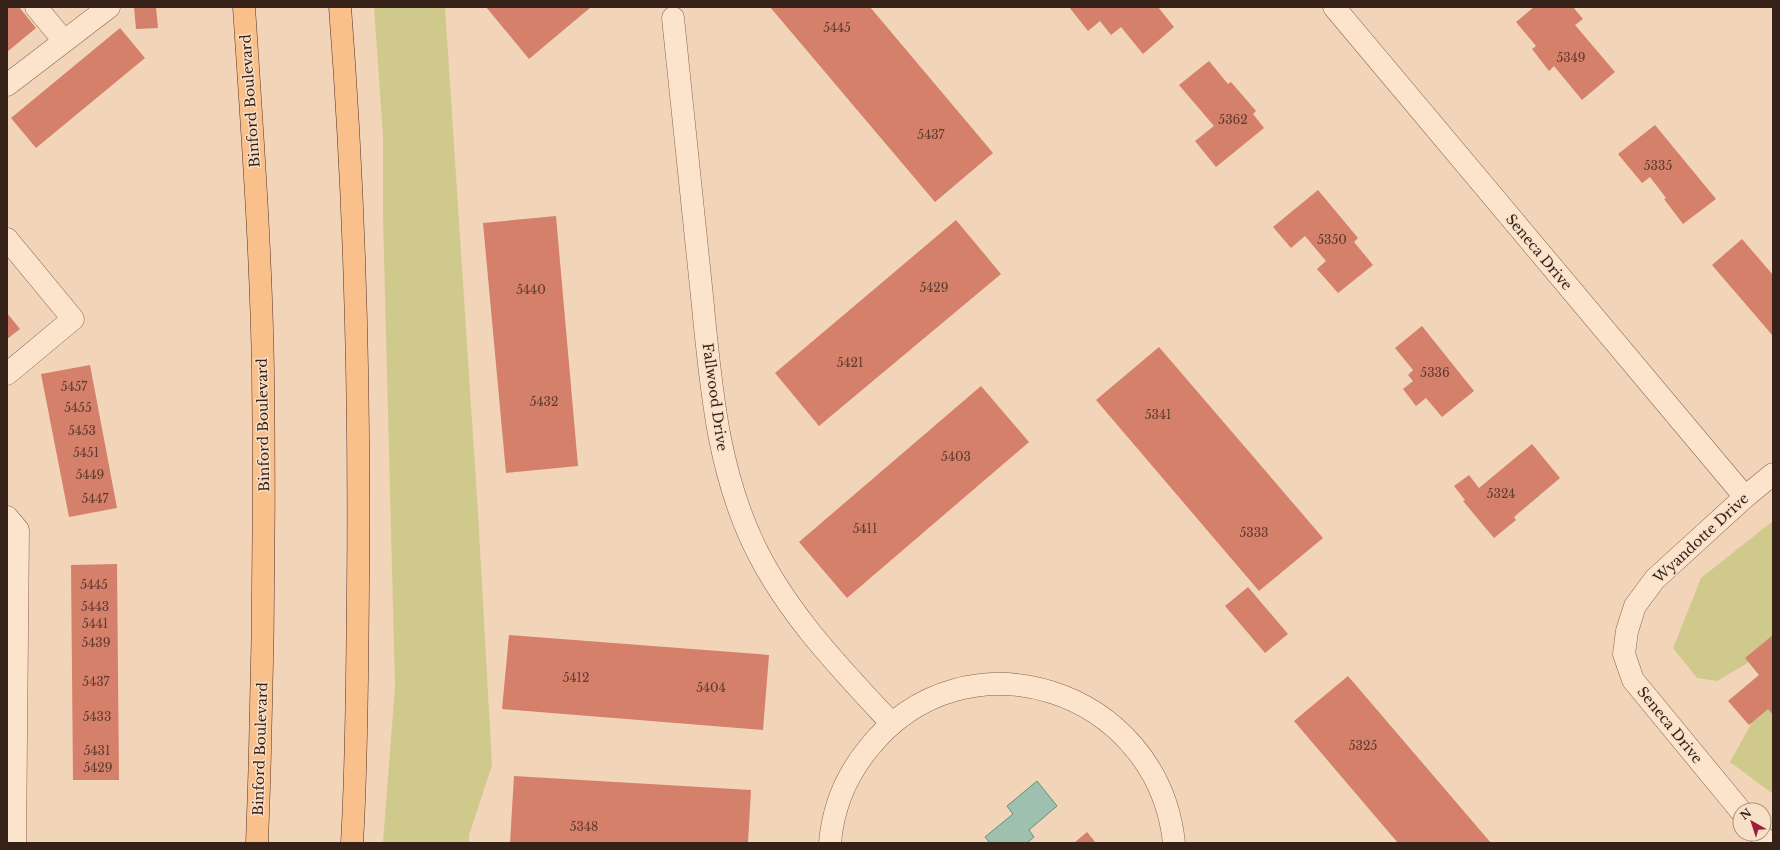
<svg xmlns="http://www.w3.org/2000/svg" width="1780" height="850" font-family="'Libre Baskerville',serif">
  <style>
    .green { fill: #d0c98c }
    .water { fill: #9ec1af; stroke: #658f7c }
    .building { fill: #d4806a }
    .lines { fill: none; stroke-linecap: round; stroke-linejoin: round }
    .minor-casing { stroke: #896452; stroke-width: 23 }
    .major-casing { stroke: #553327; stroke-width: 23 }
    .minor { stroke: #fce3cc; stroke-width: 22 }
    .major { stroke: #fac08b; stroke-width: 22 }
    .labels { text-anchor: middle; stroke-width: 3; stroke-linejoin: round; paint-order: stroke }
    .number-label { font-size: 12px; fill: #5e392d }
    .street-label { font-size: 14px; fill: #362119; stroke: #f8e0c8 }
  </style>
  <rect width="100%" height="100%" fill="#f2d4b8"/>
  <g class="green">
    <path d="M374,7H445L478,513L492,765L469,835V843H383L395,687L383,216V136Z"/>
    <path d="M1773,521V648L1717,681L1697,678L1673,648L1701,578Z"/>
    <path d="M1773,685V794L1730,762Z"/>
  </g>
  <path class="water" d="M1037,781L1057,806L1029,830L1034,837L1027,843H990L985,837L1013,814L1007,806Z"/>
  <g class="building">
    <path d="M7,7H19L36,28L7,52Z"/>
    <path d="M134,7H156L158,28L136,29Z"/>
    <path d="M486,7H591L529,59Z"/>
    <path d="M770,7H870L993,153L935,202Z"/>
    <path d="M1069,7H1158L1174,27L1143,54L1121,27L1111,35L1100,21L1088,31Z"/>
    <path d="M1534,7H1573L1583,19L1575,25L1615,72L1582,100L1554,66L1549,71L1532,49L1536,46L1516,22Z"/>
    <path d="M120,28L145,58L36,148L11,118Z"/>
    <path d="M1209,61L1228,84L1231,82L1256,111L1253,114L1264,128L1216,167L1195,141L1214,126L1179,85Z"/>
    <path d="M1655,125L1716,199L1683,224L1664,199L1666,198L1650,177L1642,183L1618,154Z"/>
    <path d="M1318,190L1358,238L1354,242L1373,265L1338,293L1317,269L1326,261L1305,236L1291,248L1273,227Z"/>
    <path d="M556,216L578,466L506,473L483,223Z"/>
    <path d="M956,220L1001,274L819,426L775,373Z"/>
    <path d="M1742,239L1773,275V336L1712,265Z"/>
    <path d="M7,313L20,329L7,339Z"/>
    <path d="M1422,326L1474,391L1442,417L1426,398L1416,406L1403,389L1413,381L1408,375L1413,370L1395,348Z"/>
    <path d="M1159,347L1323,538L1259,591L1096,400Z"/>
    <path d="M90,365L117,508L69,517L41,374Z"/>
    <path d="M981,386L1029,442L847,598L799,542Z"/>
    <path d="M1532,444L1560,478L1514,517L1516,520L1494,538L1463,501L1465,500L1454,486L1469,475L1479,488Z"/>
    <path d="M117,564L119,780H73L71,565Z"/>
    <path d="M1248,587L1288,634L1265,653L1225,606Z"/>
    <path d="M509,635L769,655L763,730L502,709Z"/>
    <path d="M1773,635V715L1768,709L1749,725L1728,701L1759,675L1745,658Z"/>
    <path d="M1348,676L1491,843H1398L1294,721Z"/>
    <path d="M514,776L751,790L748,843H510Z"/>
    <path d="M1087,832L1096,843H1074Z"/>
  </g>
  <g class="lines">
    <defs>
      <g id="minor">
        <path d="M36,7L64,41"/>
        <path d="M1334,7L1745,497"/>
        <path d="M673,18C682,105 691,191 700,277C710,371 714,467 758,553C791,618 843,671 892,724"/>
        <path d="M7,85L109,7"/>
        <path d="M7,239L73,319L7,374"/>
        <path d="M7,517L18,530L15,843"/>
        <path d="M1740,810L1633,680L1624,654L1627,631L1635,606L1655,579L1745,497L1773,474"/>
        <path d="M1760,834L1768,843"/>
        <path d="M830,843C833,808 846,776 868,749C965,626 1158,689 1174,843"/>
      </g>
      <g id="major">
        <path d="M244,7C252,129 261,250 263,372C265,529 263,686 257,843"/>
        <path d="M340,7C355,201 360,396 358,591C357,675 357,759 352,843"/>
      </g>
    </defs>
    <use href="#minor" class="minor-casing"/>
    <use href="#major" class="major-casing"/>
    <use href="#minor" class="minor"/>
    <use href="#major" class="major"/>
  </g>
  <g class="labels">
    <g class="number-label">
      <text x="837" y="32">5445</text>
      <text x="1571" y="62">5349</text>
      <text x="1233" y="124">5362</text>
      <text x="931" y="139">5437</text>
      <text x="1658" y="170">5335</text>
      <text x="1332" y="244">5350</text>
      <text x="934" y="292">5429</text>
      <text x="531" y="294">5440</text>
      <text x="850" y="367">5421</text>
      <text x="1435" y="377">5336</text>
      <text x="74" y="391">5457</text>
      <text x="544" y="406">5432</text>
      <text x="78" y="412">5455</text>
      <text x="1158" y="419">5341</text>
      <text x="82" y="435">5453</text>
      <text x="86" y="457">5451</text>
      <text x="956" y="461">5403</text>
      <text x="90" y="479">5449</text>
      <text x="1501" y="498">5324</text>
      <text x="95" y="503">5447</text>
      <text x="865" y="533">5411</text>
      <text x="1254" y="537">5333</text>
      <text x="94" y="589">5445</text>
      <text x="95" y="611">5443</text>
      <text x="95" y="628">5441</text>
      <text x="96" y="647">5439</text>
      <text x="576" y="682">5412</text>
      <text x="96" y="686">5437</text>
      <text x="711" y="692">5404</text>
      <text x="97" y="721">5433</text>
      <text x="1363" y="750">5325</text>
      <text x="97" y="755">5431</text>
      <text x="98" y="772">5429</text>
      <text x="584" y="831">5348</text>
    </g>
    <g class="street-label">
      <text transform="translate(250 101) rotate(-94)" y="5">Binford Boulevard</text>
      <text transform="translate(1539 252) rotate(50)" y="5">Seneca Drive</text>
      <text transform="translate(715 397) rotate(82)" y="5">Fallwood Drive</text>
      <text transform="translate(263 425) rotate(-91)" y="5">Binford Boulevard</text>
      <text transform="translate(1701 538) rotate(-43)" y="5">Wyandotte Drive</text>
      <text transform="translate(1670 725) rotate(51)" y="5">Seneca Drive</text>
      <text transform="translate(260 749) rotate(-88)" y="5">Binford Boulevard</text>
    </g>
  </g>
  <rect width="1780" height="850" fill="none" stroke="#362119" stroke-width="16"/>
  <g transform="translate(1752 822) rotate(321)"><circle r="19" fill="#f8e0c8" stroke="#aa9482"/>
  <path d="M0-3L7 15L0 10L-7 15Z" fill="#9d1d39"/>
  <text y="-6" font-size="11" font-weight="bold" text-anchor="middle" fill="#362119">N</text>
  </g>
</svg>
